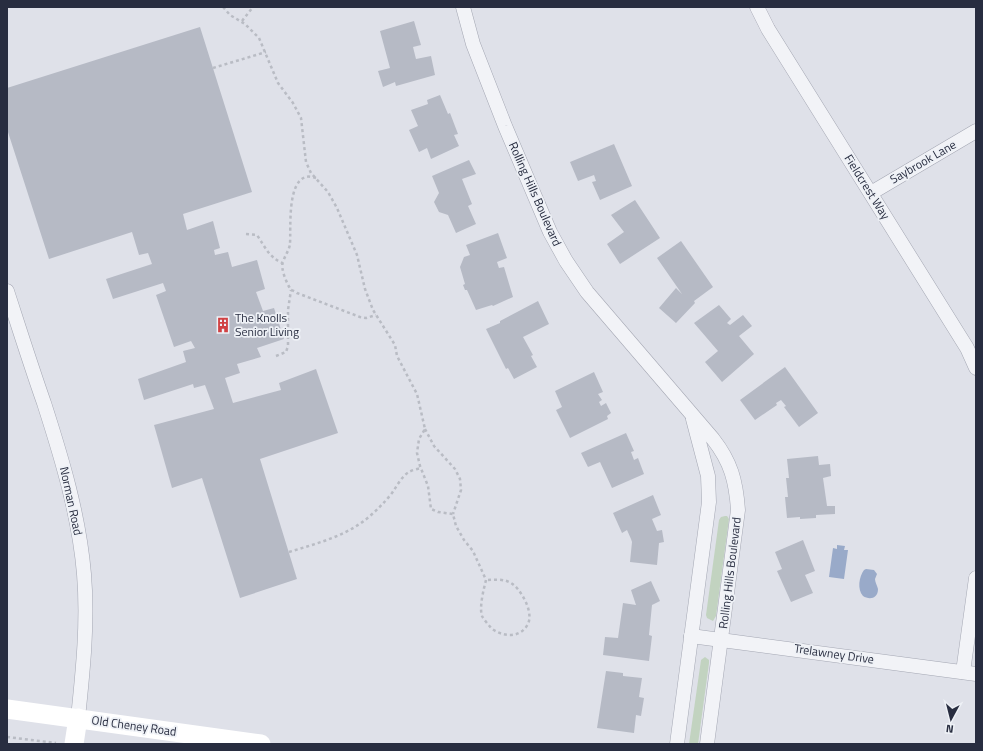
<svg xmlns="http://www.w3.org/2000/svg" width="983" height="751" font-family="'Titillium Web',sans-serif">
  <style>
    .green { fill: #c2d3c0 }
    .water { fill: #99aac9 }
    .building { fill: #b6bac5 }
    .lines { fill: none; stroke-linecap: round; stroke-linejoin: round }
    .street-casing { stroke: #a4a7b3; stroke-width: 15 }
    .path { stroke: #b9bcc4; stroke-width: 2.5; stroke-dasharray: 3 3; stroke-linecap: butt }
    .street { stroke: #f2f3f7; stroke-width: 14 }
    .secondary { stroke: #fff; stroke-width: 19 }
    .labels { text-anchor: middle; stroke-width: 3.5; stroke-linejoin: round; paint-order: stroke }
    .street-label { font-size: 12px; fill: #282d40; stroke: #eef1f6 }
    .poi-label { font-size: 12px; fill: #282d40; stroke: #eef1f6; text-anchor: start }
  </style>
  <rect width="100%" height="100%" fill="#dfe1e9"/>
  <g class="green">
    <path d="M725,516H727L729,519L716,616L713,621L707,618L706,615L719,520L721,517Z"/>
    <path d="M705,657L709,660V663L698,744H689L701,660Z"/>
  </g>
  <g class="water">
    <path d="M837,545L845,546L844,550H848L844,579L829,577L833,548L837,549Z"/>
    <path d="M866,569L874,570L877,574L875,579C875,582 877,585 878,589C878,599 869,600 863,596C857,589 859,577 864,570Z"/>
  </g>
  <g class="building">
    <path d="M414,21L421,45L413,47L416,59L431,56L435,75L396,86L395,82L383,87L378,71L390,68L380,31Z"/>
    <path d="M200,27L252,192L183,214L187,230L213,221L220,248L214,250L215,255L228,252L232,267L257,260L265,289L256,292L263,311L274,308L284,339L257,348L261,357L237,364L240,373L225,378L233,403L281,390L279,383L316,369L338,433L260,459L297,579L240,598L202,478L172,488L154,425L214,409L205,385L194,388L193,384L144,400L138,379L186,362L183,351L195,348L191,341L174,347L156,295L166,291L163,283L113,299L106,279L152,264L148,253L139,255L132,232L49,259L7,129V88Z"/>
    <path d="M440,95L448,114L450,113L458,134L454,135L459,146L431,159L427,148L419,152L409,130L418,126L411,110L428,104L427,100Z"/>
    <path d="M614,144L632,186L600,200L592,182L596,181L594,175L578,181L570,162Z"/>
    <path d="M469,160L476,174L462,179L472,204L468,206L476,224L456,233L448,215L439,212L434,202L439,193L432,176Z"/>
    <path d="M635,200L660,238L620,264L607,244L624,232L611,215Z"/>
    <path d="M498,233L507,258L497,262L499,268L504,267L513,297L493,306L492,305L476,310L467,290H465L463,285L465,284L460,267L464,257L470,255L466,245Z"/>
    <path d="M681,241L713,287L694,301L695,303L676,323L659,308L676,288L682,294L657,258Z"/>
    <path d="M538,301L549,324L523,337L533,355L531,356L537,367L514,379L508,368L506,369L486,329L500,323V321Z"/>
    <path d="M719,305L731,319L727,323L730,325L743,315L752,326L739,336L754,354L722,382L705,362L718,351L694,323Z"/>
    <path d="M785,367L818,413L799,427L784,407L786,406L781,400L776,403L777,405L755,420L740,400Z"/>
    <path d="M594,372L603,392L598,394L602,400L599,402L601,406L606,403L611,413L607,416L608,419L570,438L556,410L562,407L555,391Z"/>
    <path d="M626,433L634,451L631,452L634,460L638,458L644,474L612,488L600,462L588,467L581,453Z"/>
    <path d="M818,456L819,465L830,464L831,476L823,478L827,506H835V514L816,515V518L800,519V517L787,518L785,497H788L786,478H789L787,459Z"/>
    <path d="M653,495L661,515L652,519L657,531L662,530L664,542L659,543L657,565L630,562L632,542L631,539L627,530L622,533L613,513Z"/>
    <path d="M803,540L815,571L805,575L813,593L791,602L777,571L782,569L775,552Z"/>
    <path d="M651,581L660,601L652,605L649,635L652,636L649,661L603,655L605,637L618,638L623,603L636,605L631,590Z"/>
    <path d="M606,671L623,673V676L642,678L639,697L644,698L641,716L636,715L634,733L597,728Z"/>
  </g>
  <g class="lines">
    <defs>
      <g id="street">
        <path d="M463,7L473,44L505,126L550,232L566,261L587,292L713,439C731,462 736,481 738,510L707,744"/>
        <path d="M757,7L768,29L967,348L976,368"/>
        <path d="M871,193L976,131"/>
        <path d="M7,291C19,328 31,366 44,403C62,459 79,515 84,574C88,622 83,670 78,718"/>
        <path d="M691,636L976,674"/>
        <path d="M963,672L976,578"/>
        <path d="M677,744L709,502L708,476L693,419"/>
      </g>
    </defs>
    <use href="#street" class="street-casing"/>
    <g class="path">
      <path d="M223,7L230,15L245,24L259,38L278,83L293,103L301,118L306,162L311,173L328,192L337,208L357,255L365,289L373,310L395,345L397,356L417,394L425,429L419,439L417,453L420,466L428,486L431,509L438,512L453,514L456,526L464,540L473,551L486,580C484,588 479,607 482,616C484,620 488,624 491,628C502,637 520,639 528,624C532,615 527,603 522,595C512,579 504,579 486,580"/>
      <path d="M242,21L253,7"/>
      <path d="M213,68L266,52"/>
      <path d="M316,178C313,177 309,176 306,177C287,182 291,228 290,244C289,251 285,255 283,262C280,268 287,284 291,290C292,290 296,292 297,293L360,317L366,318L376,315"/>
      <path d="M246,234L257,235C265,247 269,257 282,263"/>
      <path d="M276,356L286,352L288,346V310L291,290"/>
      <path d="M425,429L434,446L455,469L460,479L461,490L453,514"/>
      <path d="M289,552C318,543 347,536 370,516C378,509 385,502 392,493C397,486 401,477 409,472C412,470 417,469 421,468"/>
      <path d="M7,737L56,743"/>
    </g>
    <use href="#street" class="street"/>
    <g class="secondary">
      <path d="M7,709L261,744"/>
      <path d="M74,744L78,718"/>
    </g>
  </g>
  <defs>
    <symbol id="building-bare" viewBox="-9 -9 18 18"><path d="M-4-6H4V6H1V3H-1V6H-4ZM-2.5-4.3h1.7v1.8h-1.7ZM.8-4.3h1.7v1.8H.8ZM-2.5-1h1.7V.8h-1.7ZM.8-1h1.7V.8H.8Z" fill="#d04143" stroke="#eef1f6" stroke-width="2.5" paint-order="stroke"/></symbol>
  </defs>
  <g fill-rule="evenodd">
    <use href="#building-bare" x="212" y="314" width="22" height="22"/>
  </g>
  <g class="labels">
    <g class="street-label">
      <text transform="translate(923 162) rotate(-30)" y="4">Saybrook Lane</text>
      <text transform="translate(867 187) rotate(58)" y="4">Fieldcrest Way</text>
      <text transform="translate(535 194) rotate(66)" y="4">Rolling Hills Boulevard</text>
      <text transform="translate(71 501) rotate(78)" y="4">Norman Road</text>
      <text transform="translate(730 573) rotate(-83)" y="4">Rolling Hills Boulevard</text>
      <text transform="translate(834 654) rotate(8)" y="4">Trelawney Drive</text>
      <text transform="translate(134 726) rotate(8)" y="4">Old Cheney Road</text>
    </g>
    <g class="poi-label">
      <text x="235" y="322">The Knolls<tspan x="235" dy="14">Senior Living</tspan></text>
    </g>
  </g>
  <rect width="983" height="751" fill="none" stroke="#282d40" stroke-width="16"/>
  <g transform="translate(951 719) rotate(187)" stroke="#eef1f6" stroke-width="3" paint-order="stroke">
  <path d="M0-3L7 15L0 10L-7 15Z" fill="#282d40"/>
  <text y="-6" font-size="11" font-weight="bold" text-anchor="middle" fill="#282d40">N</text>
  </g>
</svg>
